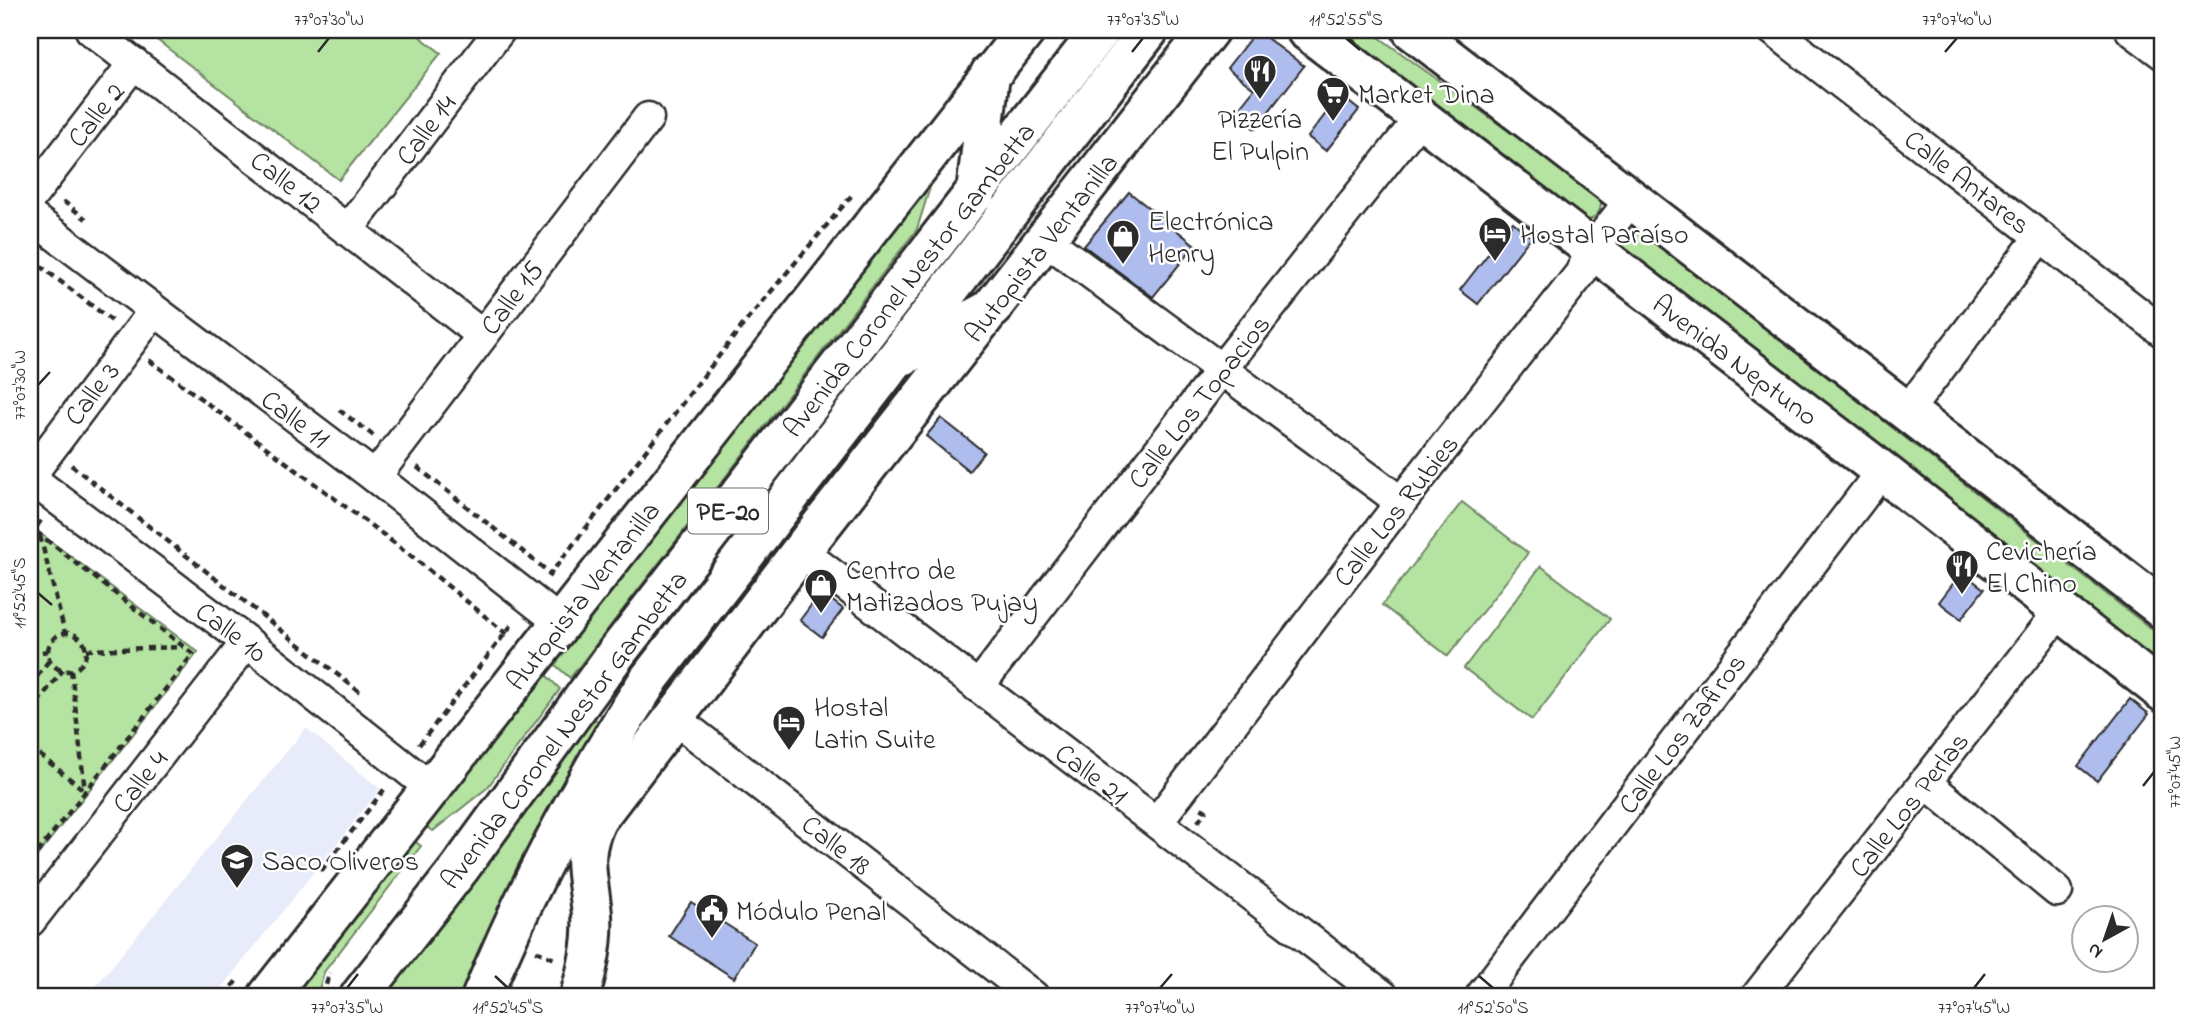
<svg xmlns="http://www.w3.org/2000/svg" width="2193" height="1026" font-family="'Indie Flower',sans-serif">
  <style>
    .built { fill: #e7ebfa }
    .green { fill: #b5e3a1; stroke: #708766; stroke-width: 2 }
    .building { fill: #aebded; stroke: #2b2b2b; stroke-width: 2 }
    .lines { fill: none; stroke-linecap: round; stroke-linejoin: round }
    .minor-casing { stroke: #2b2b2b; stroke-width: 35 }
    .tertiary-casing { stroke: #2b2b2b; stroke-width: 44 }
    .trunk-casing { stroke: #2b2b2b; stroke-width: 44 }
    .path { stroke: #2b2b2b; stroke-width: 4.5; stroke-dasharray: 7 5; stroke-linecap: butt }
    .minor { stroke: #fff; stroke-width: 30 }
    .tertiary { stroke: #fff; stroke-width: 38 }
    .trunk { stroke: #fff; stroke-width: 38 }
    .ticks { fill: none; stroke: #2b2b2b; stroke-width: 2.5 }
    .labels { text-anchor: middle; stroke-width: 5; stroke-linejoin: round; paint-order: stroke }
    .shield { fill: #fff; stroke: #6b6b6b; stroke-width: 2 }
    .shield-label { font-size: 26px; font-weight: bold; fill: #2b2b2b }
    .poi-label { font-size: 28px; fill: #2b2b2b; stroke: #fff; text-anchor: start }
    .street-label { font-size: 28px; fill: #2b2b2b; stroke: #fff }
    .neatline { fill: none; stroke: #2b2b2b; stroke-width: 2.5 }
    .ticks-label { font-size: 18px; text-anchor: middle; fill: #2b2b2b }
  </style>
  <rect width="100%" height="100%" fill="#fff"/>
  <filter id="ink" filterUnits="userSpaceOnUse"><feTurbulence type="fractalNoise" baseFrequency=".0143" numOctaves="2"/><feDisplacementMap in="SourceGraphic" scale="14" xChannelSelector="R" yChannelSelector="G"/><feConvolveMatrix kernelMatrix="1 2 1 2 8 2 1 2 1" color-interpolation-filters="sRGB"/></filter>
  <g filter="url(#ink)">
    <path class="built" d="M306,728L380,789L215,996H98L92,991Z"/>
    <g class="green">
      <path d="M144,30H411L441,53L339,180Z"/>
      <path d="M1330,30H1369L1601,198C1602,212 1597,217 1585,222Z"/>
      <path d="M938,162L917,229L570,678L553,663Z"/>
      <path d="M1629,223L2163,638V677L1615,250V241Z"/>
      <path d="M1462,502L1528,553L1448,656L1382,605Z"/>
      <path d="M33,528L198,652L30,865V533Z"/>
      <path d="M1541,566L1610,619L1532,720L1464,668Z"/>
      <path d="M544,673L560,689L487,788L433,831L424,826Z"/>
      <path d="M588,715L598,721L532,845L466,996H375Z"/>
      <path d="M413,840L421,846L324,972L317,996H292Z"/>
    </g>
    <g class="building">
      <path d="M1252,36H1264L1304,66L1255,129L1235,113L1254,89L1227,68Z"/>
      <path d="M1340,95L1359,110L1326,151L1308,137Z"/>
      <path d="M1129,192L1195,245L1153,297L1084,246Z"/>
      <path d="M1513,222L1531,237L1478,304L1460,290Z"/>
      <path d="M941,418L984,452L969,471L926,436Z"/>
      <path d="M1962,572L1984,589L1961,619L1939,602Z"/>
      <path d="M821,592L843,609L822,637L800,620Z"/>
      <path d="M2130,699L2149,714L2097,781L2078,766Z"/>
      <path d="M691,902L755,943L734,978L669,936Z"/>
    </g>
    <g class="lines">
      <defs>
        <g id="minor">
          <path d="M91,30L482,335"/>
          <path d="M1773,30L2163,332"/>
          <path d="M2131,30L2163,54"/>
          <path d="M30,198L134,63"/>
          <path d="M30,216L375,477L561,623"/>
          <path d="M349,228L500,30"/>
          <path d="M1046,240L1401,502"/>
          <path d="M1908,410L2040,237"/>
          <path d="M30,476L154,311"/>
          <path d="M375,477L648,118"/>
          <path d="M30,478L247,642L431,788"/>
          <path d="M801,551L1383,996"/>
          <path d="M978,687L1220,371L1421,117"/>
          <path d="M674,718L1033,996"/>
          <path d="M1925,782L2057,891"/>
          <path d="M1157,822L1401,502L1580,274L1592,250L1632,198"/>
          <path d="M30,921L247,642"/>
          <path d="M1481,996L1882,471"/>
          <path d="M1757,996L2060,611"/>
        </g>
        <g id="tertiary">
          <path d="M1306,30L1882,471L2163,692"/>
          <path d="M1412,30L2163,609"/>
          <path d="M268,996L1026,30"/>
          <path d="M580,996C587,970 594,943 592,915C589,876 578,857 597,819L801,551L1209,30"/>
        </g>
        <g id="trunk">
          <path d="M976,193L990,74"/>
          <path d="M905,355L993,308"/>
          <path d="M360,996L460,868L615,655L1101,30"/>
          <path d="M482,996C528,884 584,779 650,678L1149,30"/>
        </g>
      </defs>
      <use href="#minor" class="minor-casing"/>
      <use href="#tertiary" class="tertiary-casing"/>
      <use href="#trunk" class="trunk-casing"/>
      <g class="path">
        <path d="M63,201L86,219"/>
        <path d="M30,258L112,321"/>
        <path d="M149,360L409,554L509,636"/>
        <path d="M339,410L374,436"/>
        <path d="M71,465L361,693"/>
        <path d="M417,467L551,574"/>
        <path d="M30,536L42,519"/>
        <path d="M40,536L65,633"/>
        <path d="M548,577L743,325L852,195"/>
        <circle cx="67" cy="652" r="19"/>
        <path d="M86,650L183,647"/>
        <path d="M30,654L48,651"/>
        <path d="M71,670L85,791"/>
        <path d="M30,686L50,659"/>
        <path d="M30,712L63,670"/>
        <path d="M419,745L514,622"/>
        <path d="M30,747L85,791"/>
        <path d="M1198,822L1206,811L1201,808"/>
        <path d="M30,862L193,654L34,530"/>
        <path d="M321,871L386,787"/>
        <path d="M536,951L557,960"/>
        <path d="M224,996L239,978"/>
        <path d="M322,996L330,973"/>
        <path d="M1437,996L1440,991"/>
      </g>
      <use href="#minor" class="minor"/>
      <use href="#tertiary" class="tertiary"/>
      <use href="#trunk" class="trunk"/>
    </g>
  </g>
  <path class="ticks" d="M1346,38L1360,50M318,52L329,38M1132,52L1143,38M1945,52L1957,38M38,385L50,372M38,593L52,605M2143,786L2154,772M495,976L508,988M1479,976L1493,988M347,988L358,974M1160,988L1172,974M1974,988L1985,974"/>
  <defs>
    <symbol id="restaurant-pin" viewBox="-11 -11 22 30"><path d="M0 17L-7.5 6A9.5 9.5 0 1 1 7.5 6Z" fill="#2b2b2b" stroke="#fff"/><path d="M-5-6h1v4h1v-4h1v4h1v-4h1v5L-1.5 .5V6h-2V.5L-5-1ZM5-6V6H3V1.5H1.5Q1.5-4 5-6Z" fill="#fff"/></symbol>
    <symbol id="supermarket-pin" viewBox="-11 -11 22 30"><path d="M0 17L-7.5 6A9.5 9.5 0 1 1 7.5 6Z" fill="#2b2b2b" stroke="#fff"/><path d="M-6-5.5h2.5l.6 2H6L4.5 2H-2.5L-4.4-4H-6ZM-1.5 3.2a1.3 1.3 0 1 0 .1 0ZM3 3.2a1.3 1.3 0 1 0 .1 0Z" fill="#fff"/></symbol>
    <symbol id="hotel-pin" viewBox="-11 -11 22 30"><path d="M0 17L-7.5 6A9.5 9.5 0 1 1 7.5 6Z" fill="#2b2b2b" stroke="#fff"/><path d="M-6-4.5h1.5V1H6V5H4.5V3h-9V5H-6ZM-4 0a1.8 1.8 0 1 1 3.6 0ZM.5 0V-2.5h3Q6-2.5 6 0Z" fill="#fff"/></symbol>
    <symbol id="shop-pin" viewBox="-11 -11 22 30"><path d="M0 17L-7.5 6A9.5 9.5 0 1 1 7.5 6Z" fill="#2b2b2b" stroke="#fff"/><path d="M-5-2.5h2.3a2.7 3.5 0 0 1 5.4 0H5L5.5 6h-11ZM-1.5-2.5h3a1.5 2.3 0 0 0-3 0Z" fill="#fff"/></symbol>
    <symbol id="school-pin" viewBox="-11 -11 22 30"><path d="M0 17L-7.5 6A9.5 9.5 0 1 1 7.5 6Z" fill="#2b2b2b" stroke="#fff"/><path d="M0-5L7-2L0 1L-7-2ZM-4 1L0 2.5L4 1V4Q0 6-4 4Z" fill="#fff"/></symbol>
    <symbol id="civic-pin" viewBox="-11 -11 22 30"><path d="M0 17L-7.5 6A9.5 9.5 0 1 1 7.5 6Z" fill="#2b2b2b" stroke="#fff"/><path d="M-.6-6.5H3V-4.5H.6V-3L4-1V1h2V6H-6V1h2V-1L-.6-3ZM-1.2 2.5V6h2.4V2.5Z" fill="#fff"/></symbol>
  </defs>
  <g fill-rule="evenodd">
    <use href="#restaurant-pin" x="1241" y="52" width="38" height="52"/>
    <use href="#supermarket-pin" x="1314" y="74" width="38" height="52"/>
    <use href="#hotel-pin" x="1476" y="214" width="38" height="52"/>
    <use href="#shop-pin" x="1104" y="217" width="38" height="52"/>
    <use href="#restaurant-pin" x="1943" y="547" width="38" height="52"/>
    <use href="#shop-pin" x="802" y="566" width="38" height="52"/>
    <use href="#hotel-pin" x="770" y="703" width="38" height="52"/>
    <use href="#school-pin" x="218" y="841" width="38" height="52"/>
    <use href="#civic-pin" x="693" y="891" width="38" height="52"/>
  </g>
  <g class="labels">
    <rect class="shield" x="688" y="488.5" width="80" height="45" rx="5"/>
    <g class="shield-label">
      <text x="728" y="520">PE-20</text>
    </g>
    <g class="poi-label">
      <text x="1358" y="103">Market Dina</text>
      <text x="1260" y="128" text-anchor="middle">Pizzería<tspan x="1260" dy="32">El Pulpin</tspan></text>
      <text x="1148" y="230">Electrónica<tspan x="1148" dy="32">Henry</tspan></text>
      <text x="1520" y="243">Hostal Paraíso</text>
      <text x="1986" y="560">Cevichería<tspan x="1986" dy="32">El Chino</tspan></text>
      <text x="846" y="579">Centro de<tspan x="846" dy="32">Matizados Pujay</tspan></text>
      <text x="814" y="716">Hostal<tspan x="814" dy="32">Latin Suite</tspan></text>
      <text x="262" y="870">Saco Oliveros</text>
      <text x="736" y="920">Módulo Penal</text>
    </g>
    <g class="street-label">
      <text transform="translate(95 114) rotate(-52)" y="10">Calle 2</text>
      <text transform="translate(425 129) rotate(-53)" y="10">Calle 14</text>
      <text transform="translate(287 181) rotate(38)" y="10">Calle 12</text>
      <text transform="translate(1968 181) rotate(38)" y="10">Calle Antares</text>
      <text transform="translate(1040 247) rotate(-52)" y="10">Autopista Ventanilla</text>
      <text transform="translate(908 279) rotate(-52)" y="10">Avenida Coronel Nestor Gambetta</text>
      <text transform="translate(511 297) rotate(-53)" y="10">Calle 15</text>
      <text transform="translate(1736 359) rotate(37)" y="10">Avenida Neptuno</text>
      <text transform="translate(91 393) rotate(-53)" y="10">Calle 3</text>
      <text transform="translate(1198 401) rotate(-52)" y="10">Calle Los Topacios</text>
      <text transform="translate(296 418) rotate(37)" y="10">Calle 11</text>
      <text transform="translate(1395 510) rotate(-52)" y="10">Calle Los Rubies</text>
      <text transform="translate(582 595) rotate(-52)" y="10">Autopista Ventanilla</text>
      <text transform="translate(232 631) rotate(37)" y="10">Calle 10</text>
      <text transform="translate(563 729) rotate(-53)" y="10">Avenida Coronel Nestor Gambetta</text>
      <text transform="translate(1681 733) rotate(-53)" y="10">Calle Los Zafiros</text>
      <text transform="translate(1092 773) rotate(37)" y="10">Calle 21</text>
      <text transform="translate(139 781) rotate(-52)" y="10">Calle 4</text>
      <text transform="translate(1908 804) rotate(-52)" y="10">Calle Los Perlas</text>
      <text transform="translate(837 844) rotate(38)" y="10">Calle 18</text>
    </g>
  </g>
  <rect width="2193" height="1026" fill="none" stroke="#fff" stroke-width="77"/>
  <g transform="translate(2105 939) rotate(220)"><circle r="33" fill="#ffffff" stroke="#aaaaaa" stroke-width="2"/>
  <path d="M0-5L12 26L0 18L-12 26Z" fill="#2b2b2b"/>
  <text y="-10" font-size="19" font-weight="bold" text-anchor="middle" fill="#2b2b2b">N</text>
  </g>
  <rect x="38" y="38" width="2116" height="950" class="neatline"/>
  <g class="ticks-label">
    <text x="329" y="25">77°07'30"W</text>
    <text x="1143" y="25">77°07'35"W</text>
    <text x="1346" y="25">11°52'55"S</text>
    <text x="1957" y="25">77°07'40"W</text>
    <text transform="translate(19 385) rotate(-90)" y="6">77°07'30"W</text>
    <text transform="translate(19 593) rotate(-90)" y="6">11°52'45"S</text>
    <text transform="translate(2174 772) rotate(-90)" y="6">77°07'45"W</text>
    <text x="347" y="1013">77°07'35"W</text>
    <text x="508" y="1013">11°52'45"S</text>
    <text x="1160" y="1013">77°07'40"W</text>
    <text x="1493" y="1013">11°52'50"S</text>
    <text x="1974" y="1013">77°07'45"W</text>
  </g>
</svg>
